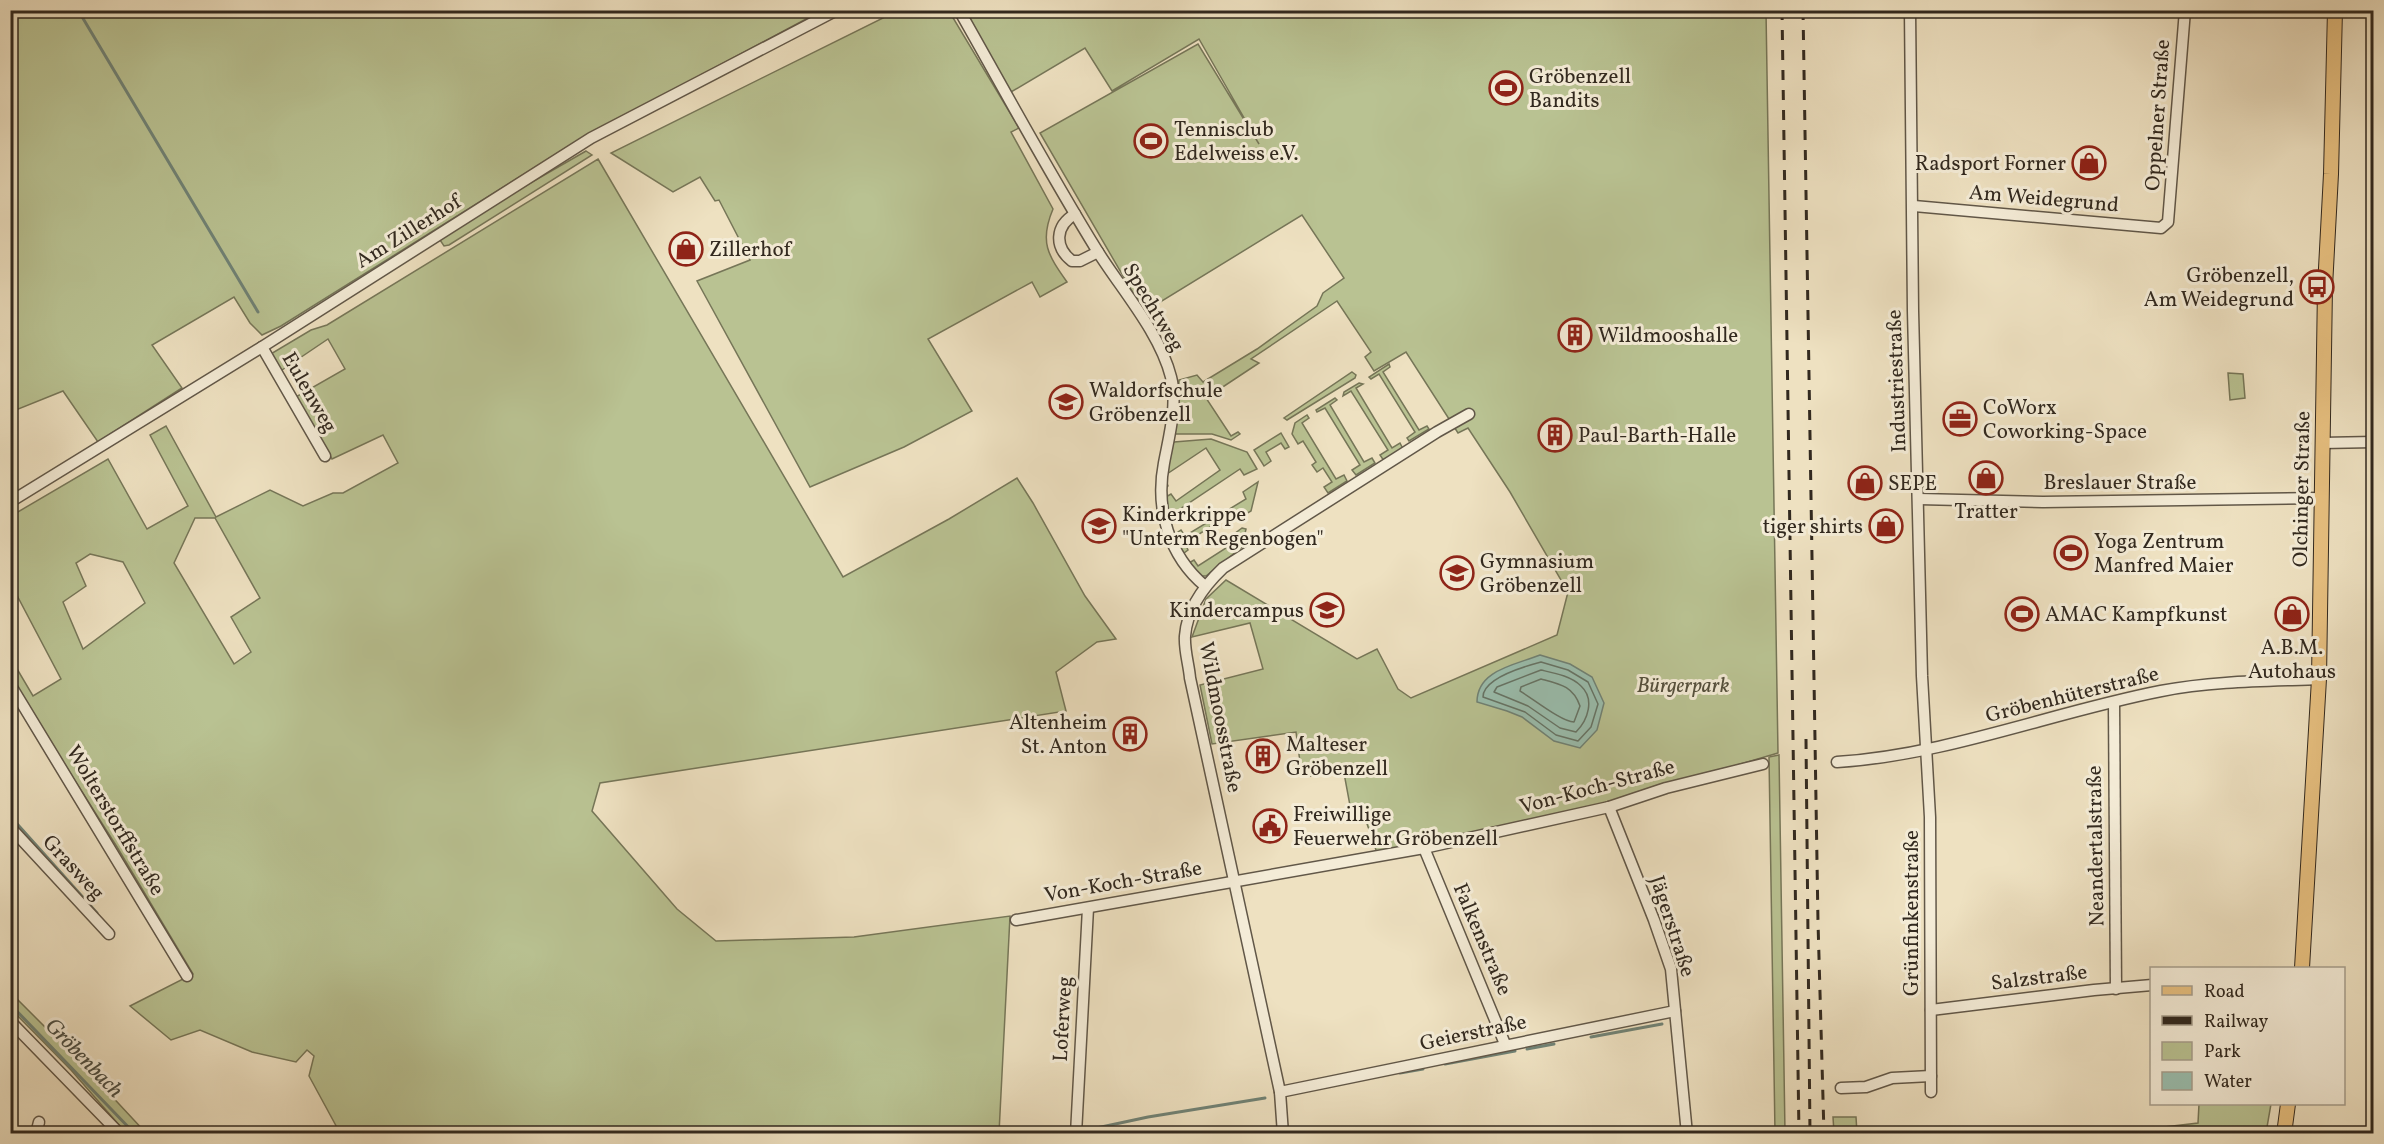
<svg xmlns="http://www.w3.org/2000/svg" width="2384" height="1144" font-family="Vollkorn,serif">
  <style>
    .green { fill: #b9c292; stroke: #767658; stroke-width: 1.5; fill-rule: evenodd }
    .water { fill: #9abeae; stroke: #708275; stroke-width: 1.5 }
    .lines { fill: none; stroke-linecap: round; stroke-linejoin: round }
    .shore { stroke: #667466; stroke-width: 1.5 }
    .stream { stroke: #708275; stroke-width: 3 }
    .minor-casing { stroke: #615748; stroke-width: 13 }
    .major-casing { stroke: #32291f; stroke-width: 16 }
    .minor { stroke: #f4ecd7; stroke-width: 10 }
    .major { stroke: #e7c080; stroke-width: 14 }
    .rail { stroke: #32291f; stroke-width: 3; stroke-dasharray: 10 10; stroke-linecap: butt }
    .labels { text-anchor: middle; stroke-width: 6; stroke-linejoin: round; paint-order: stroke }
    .poi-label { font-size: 21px; fill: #32291f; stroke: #f4ecd7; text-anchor: start }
    .street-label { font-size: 21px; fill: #32291f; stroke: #f4ecd7 }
    .park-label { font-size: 21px; font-style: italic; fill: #544f3c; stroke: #f4ecd7 }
    .water-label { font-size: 22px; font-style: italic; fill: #4c4e43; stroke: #f4ecd7 }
  </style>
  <rect width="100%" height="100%" fill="#eee1c1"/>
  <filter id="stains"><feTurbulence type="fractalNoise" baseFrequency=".00333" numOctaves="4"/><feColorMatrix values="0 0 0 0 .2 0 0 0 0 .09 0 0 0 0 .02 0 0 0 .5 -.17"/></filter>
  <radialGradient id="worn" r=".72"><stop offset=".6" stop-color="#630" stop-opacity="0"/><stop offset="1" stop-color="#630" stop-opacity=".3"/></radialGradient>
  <g class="green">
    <path d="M899,10L949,11L1019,128L1011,132L1053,209C1039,242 1048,255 1067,282L1040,297L1032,282L928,339L972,411L904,447L810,487L697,281L750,260L719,200L715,201L700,177L673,192L611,153Z"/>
    <path d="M10,11H821L572,144L281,326L262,335L250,323L234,297L152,345L182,388L98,442L63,391L11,412Z"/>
    <path d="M965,11H1766L1778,753C1646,792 1513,832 1377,853L1364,815L1351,811L1344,773L1302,777L1296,732L1212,744L1200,685L1263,669L1250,623L1192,637L1206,599L1226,580L1357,659L1377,649L1398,689L1411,698L1557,635L1568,592L1510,492L1468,428L1458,433L1406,352L1374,371L1365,357L1371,352L1337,301L1251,359L1259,363L1206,398L1231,436L1238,432L1240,434L1231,440L1212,434H1175L1173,431L1179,380L1197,375L1203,382L1257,349L1317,306L1323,293L1344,278L1302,215L1144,312L1040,133L1198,44L1259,144L1199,39L1112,91L1085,48L1011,92Z"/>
    <path d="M586,151L592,155L449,245L444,246L440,240L492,205Z"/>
    <path d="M598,159L843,577L949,519L1017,478L1033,503L1085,596L1116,639L1097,642L1056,672L1066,711L600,783L592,811L677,909L716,941L854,937L1010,916L999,1133H340L309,1076L314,1056L307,1050L296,1062L252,1052L200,1030L171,1040L130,1006L193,974L117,847L11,680L10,657L33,696L61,679L11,584V516L108,459L147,529L188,506L150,435L166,426L216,517L270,490L303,506L333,493H343L398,463L383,435L332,459L294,398L345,369L328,339L279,372L269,355L311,330L327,325ZM195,518H215L260,598L231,617L251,652L234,664L174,563ZM90,554L123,562L145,603L83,649L63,602L86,586L76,563Z"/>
    <path d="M1389,364L1390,367L1383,372L1419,430L1427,426L1429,429L1409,441L1407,438L1415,432L1379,374L1371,379L1369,377Z"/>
    <path d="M1352,372L1356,375L1355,378L1287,420L1284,418Z"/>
    <path d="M2228,373L2243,374L2245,398L2230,400Z"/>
    <path d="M1359,383L1363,384L1356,388L1392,448L1400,443L1403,449L1384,461L1380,455L1388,450L1351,391L1343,396L1344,392Z"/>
    <path d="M1335,398L1337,400L1330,405L1364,462L1372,458L1375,463L1356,475L1352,470L1360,465L1325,408L1317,412L1316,410Z"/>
    <path d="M1307,415L1309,418L1302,423L1336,479L1344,475L1347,481L1328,493L1324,487L1332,482L1323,468L1317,472L1312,465L1316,462L1303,441L1298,444L1292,434L1295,423Z"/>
    <path d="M1281,433L1289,447L1285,449L1281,443L1266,452L1271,461L1264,466L1254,450Z"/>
    <path d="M1211,439L1247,452L1257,469L1244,475L1240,469L1174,513L1176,520L1168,522L1164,498L1171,494L1176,501L1220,470L1206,448L1164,476L1168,486L1162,489L1170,445L1174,442Z"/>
    <path d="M1258,482L1251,511L1239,518L1235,511L1185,543L1188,550L1184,553L1172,536L1181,530L1185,536L1246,499L1243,492Z"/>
    <path d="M1242,528L1246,529L1242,547L1206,576H1198L1187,564L1194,560L1198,566L1237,541L1234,534Z"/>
    <path d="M1779,755L1785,1132L1775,1133L1769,757Z"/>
    <path d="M10,992L79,1061L146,1133H126L71,1070L11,1009Z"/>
    <path d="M2199,1104H2271L2266,1133H2113L2198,1123Z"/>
    <path d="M1833,1117H1856L1857,1133H1834Z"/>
  </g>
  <path class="water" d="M1540,655L1570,664L1592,677L1604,703L1597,730L1580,748L1554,741L1522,717L1507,711L1477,702C1477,670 1515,665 1540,655Z"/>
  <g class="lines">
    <g class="shore">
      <path d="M1541,662L1568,670L1588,682L1598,704L1591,727L1578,741L1556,735L1525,712L1483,697C1483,678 1526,666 1541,662Z"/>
      <path d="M1541,670C1554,673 1571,676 1581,686C1595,699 1588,720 1576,732L1560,728L1528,706L1494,692L1497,687Z"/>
      <path d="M1541,679C1560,684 1573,686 1580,706L1574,722C1562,722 1532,698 1520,691L1521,687Z"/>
    </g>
    <g class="stream">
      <path d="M78,10L258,312"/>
      <path d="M10,816L97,913"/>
      <path d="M10,1004L135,1134"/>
      <path d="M1591,1037L1662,1024"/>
      <path d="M1527,1049L1554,1044"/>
      <path d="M1445,1064L1515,1051"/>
      <path d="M1400,1073L1423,1069"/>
      <path d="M1078,1132L1148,1117L1265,1098"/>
    </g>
    <defs>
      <g id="minor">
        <path d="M959,10C1005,91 1049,173 1098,252C1122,290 1160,333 1171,377C1178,404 1169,436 1164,463C1155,509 1169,556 1205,586"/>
        <path d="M1910,10L1913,311L1922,676L1930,817L1931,1092"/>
        <path d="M1914,206L2161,228L2168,222L2185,10"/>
        <path d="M1075,214C1055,226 1054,247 1072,261H1080L1098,252"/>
        <path d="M262,347L325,456"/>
        <path d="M2322,443L2374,442"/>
        <path d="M1919,499L2043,502L2321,498"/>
        <path d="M10,502L262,347L591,138L837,10"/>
        <path d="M10,684L187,976"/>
        <path d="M2114,703L2116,989"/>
        <path d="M1837,762C1947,755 2053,712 2161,691C2212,681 2267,681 2319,679"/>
        <path d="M1609,807L1654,920L1671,969L1687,1134"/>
        <path d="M10,827L109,934"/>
        <path d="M1424,848L1505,1044"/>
        <path d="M1016,920L1424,848L1609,807L1666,788L1763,764"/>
        <path d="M1931,1010L2094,990L2152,985"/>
        <path d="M10,1021L120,1134"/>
        <path d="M1841,1088L1866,1087L1892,1078L1931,1076"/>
        <path d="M1280,1092L1675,1011"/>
        <path d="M36,1134L39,1122"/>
        <path d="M1076,1134L1088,908"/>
        <path d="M1283,1134L1280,1092L1190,678C1189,665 1184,650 1185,636C1187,609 1204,586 1223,568L1437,432L1469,414"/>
      </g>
      <g id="major">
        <path d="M2302,968L2319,679L2325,287L2331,174L2335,10"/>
        <path d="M2284,1134L2288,1104"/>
      </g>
    </defs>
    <use href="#minor" class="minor-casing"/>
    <use href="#major" class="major-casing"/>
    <use href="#minor" class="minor"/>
    <use href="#major" class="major"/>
    <g class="rail">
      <path d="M1782,10L1799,1134"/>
      <path d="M1803,10L1818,922L1824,1134"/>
      <path d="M1806,739L1810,1134"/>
    </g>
  </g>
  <defs>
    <symbol id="stadium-ring" viewBox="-11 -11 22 22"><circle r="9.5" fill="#f4ecd7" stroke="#8f2418" stroke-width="1.5"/><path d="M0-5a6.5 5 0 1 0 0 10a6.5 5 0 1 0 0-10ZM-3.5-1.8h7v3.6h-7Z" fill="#8f2418"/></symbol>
    <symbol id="shop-ring" viewBox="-11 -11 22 22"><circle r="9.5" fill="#f4ecd7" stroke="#8f2418" stroke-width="1.5"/><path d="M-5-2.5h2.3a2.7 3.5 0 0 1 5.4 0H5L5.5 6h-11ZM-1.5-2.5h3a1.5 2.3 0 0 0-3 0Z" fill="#8f2418"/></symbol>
    <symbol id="bus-ring" viewBox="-11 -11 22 22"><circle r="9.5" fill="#f4ecd7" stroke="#8f2418" stroke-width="1.5"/><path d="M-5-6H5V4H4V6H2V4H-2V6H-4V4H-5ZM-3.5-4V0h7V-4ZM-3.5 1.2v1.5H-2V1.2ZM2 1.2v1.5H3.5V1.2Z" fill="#8f2418"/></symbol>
    <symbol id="building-ring" viewBox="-11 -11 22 22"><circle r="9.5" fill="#f4ecd7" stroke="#8f2418" stroke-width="1.5"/><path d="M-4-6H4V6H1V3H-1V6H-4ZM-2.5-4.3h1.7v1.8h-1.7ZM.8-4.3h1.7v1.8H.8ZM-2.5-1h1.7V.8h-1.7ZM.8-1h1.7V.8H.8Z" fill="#8f2418"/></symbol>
    <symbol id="school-ring" viewBox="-11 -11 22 22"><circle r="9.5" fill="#f4ecd7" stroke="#8f2418" stroke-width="1.5"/><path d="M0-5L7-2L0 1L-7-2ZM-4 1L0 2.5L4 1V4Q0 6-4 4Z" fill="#8f2418"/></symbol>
    <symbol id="office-ring" viewBox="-11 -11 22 22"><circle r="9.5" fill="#f4ecd7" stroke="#8f2418" stroke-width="1.5"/><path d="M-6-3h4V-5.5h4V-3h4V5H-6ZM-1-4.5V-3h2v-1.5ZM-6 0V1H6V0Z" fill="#8f2418"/></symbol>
    <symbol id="civic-ring" viewBox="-11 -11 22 22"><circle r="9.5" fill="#f4ecd7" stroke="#8f2418" stroke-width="1.5"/><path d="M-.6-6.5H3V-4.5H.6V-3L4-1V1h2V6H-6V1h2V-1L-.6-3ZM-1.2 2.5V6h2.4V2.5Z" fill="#8f2418"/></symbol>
  </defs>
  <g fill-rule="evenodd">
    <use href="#stadium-ring" x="1487" y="69" width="38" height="38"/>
    <use href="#stadium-ring" x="1132" y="122" width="38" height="38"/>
    <use href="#shop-ring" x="2070" y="144" width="38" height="38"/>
    <use href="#shop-ring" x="667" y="230" width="38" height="38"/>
    <use href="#bus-ring" x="2298" y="268" width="38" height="38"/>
    <use href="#building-ring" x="1556" y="316" width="38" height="38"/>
    <use href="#school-ring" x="1047" y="383" width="38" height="38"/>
    <use href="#office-ring" x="1941" y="400" width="38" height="38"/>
    <use href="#building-ring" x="1536" y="416" width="38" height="38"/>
    <use href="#shop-ring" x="1967" y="459" width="38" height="38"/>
    <use href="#shop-ring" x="1846" y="464" width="38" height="38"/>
    <use href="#school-ring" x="1080" y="507" width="38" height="38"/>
    <use href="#shop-ring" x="1867" y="507" width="38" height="38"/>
    <use href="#stadium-ring" x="2052" y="534" width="38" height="38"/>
    <use href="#school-ring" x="1438" y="554" width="38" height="38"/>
    <use href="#school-ring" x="1308" y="591" width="38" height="38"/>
    <use href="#stadium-ring" x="2003" y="595" width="38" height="38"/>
    <use href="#shop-ring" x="2273" y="595" width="38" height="38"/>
    <use href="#building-ring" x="1111" y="715" width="38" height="38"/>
    <use href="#building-ring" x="1244" y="737" width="38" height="38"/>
    <use href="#civic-ring" x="1251" y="807" width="38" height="38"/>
  </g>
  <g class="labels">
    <g class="poi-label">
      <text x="1529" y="83">Gröbenzell<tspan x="1529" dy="24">Bandits</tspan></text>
      <text x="1174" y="136">Tennisclub<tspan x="1174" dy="24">Edelweiss e.V.</tspan></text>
      <text x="2066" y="170" text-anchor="end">Radsport Forner</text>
      <text x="709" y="256">Zillerhof</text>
      <text x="2294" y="282" text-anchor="end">Gröbenzell,<tspan x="2294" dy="24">Am Weidegrund</tspan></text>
      <text x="1598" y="342">Wildmooshalle</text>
      <text x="1089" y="397">Waldorfschule<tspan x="1089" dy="24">Gröbenzell</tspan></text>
      <text x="1983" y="414">CoWorx<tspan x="1983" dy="24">Coworking-Space</tspan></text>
      <text x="1578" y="442">Paul-Barth-Halle</text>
      <text x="1888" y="490">SEPE</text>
      <text x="1986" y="518" text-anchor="middle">Tratter</text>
      <text x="1122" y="521">Kinderkrippe<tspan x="1122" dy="24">"Unterm Regenbogen"</tspan></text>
      <text x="1863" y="533" text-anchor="end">tiger shirts</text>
      <text x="2094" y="548">Yoga Zentrum<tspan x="2094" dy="24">Manfred Maier</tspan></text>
      <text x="1480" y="568">Gymnasium<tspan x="1480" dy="24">Gröbenzell</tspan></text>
      <text x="1304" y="617" text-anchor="end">Kindercampus</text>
      <text x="2045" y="621">AMAC Kampfkunst</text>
      <text x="2292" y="654" text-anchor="middle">A.B.M.<tspan x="2292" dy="24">Autohaus</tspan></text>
      <text x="1107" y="729" text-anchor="end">Altenheim<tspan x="1107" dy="24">St. Anton</tspan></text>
      <text x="1286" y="751">Malteser<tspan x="1286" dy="24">Gröbenzell</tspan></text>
      <text x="1293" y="821">Freiwillige<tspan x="1293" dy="24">Feuerwehr Gröbenzell</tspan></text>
    </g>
    <g class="street-label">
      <text transform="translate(2157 115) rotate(-86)" y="7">Oppelner Straße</text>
      <text transform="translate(2044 198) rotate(5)" y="7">Am Weidegrund</text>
      <text transform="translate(408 231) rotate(-32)" y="7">Am Zillerhof</text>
      <text transform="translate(1154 307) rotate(59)" y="7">Spechtweg</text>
      <text transform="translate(1896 381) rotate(-92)" y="7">Industriestraße</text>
      <text transform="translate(310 392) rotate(60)" y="7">Eulenweg</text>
      <text x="2120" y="489">Breslauer Straße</text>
      <text transform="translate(2301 489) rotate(-89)" y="7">Olchinger Straße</text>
      <text transform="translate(2072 694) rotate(-14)" y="7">Gröbenhüterstraße</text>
      <text transform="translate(1221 717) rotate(79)" y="7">Wildmoosstraße</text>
      <text transform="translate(1597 786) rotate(-15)" y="7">Von-Koch-Straße</text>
      <text transform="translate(116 820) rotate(59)" y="7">Wolterstorffstraße</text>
      <text transform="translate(2095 846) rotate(-91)" y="7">Neandertalstraße</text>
      <text transform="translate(74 867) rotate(47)" y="7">Grasweg</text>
      <text transform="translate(1123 881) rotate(-10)" y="7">Von-Koch-Straße</text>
      <text transform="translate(1911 913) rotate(-90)" y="7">Grünfinkenstraße</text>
      <text transform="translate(1673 926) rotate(72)" y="7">Jägerstraße</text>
      <text transform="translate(1483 939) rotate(67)" y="7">Falkenstraße</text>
      <text transform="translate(2039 977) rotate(-7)" y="7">Salzstraße</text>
      <text transform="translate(1062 1019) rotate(-87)" y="7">Loferweg</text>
      <text transform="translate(1473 1032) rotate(-12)" y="7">Geierstraße</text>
    </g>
    <g class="park-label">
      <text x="1683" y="692">Bürgerpark</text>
    </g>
    <g class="water-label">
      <text transform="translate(85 1057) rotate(46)" y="8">Gröbenbach</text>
    </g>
  </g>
  <rect width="2384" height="1144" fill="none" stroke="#eee1c1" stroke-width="36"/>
  <rect x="12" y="12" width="2360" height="1120" fill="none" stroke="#32291f" stroke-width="3"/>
  <rect x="18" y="18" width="2348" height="1108" fill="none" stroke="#32291f" stroke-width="1.5"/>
  <rect x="2150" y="967" width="195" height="138" fill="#f4ecd7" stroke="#a69e8d" stroke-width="1.5"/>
  <rect x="2162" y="986" width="30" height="9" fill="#e7c080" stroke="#a69e8d" stroke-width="1.5"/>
  <text x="2204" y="997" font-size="18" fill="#32291f">Road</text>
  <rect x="2162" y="1016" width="30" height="9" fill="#32291f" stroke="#a69e8d" stroke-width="1.5"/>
  <text x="2204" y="1027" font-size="18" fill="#32291f">Railway</text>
  <rect x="2162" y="1042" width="30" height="18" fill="#b9c292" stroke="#a69e8d" stroke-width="1.5"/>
  <text x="2204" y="1057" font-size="18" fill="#32291f">Park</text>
  <rect x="2162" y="1072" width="30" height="18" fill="#9abeae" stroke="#a69e8d" stroke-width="1.5"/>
  <text x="2204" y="1087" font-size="18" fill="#32291f">Water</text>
  <rect width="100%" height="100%" filter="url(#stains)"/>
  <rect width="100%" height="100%" fill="url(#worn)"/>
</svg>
